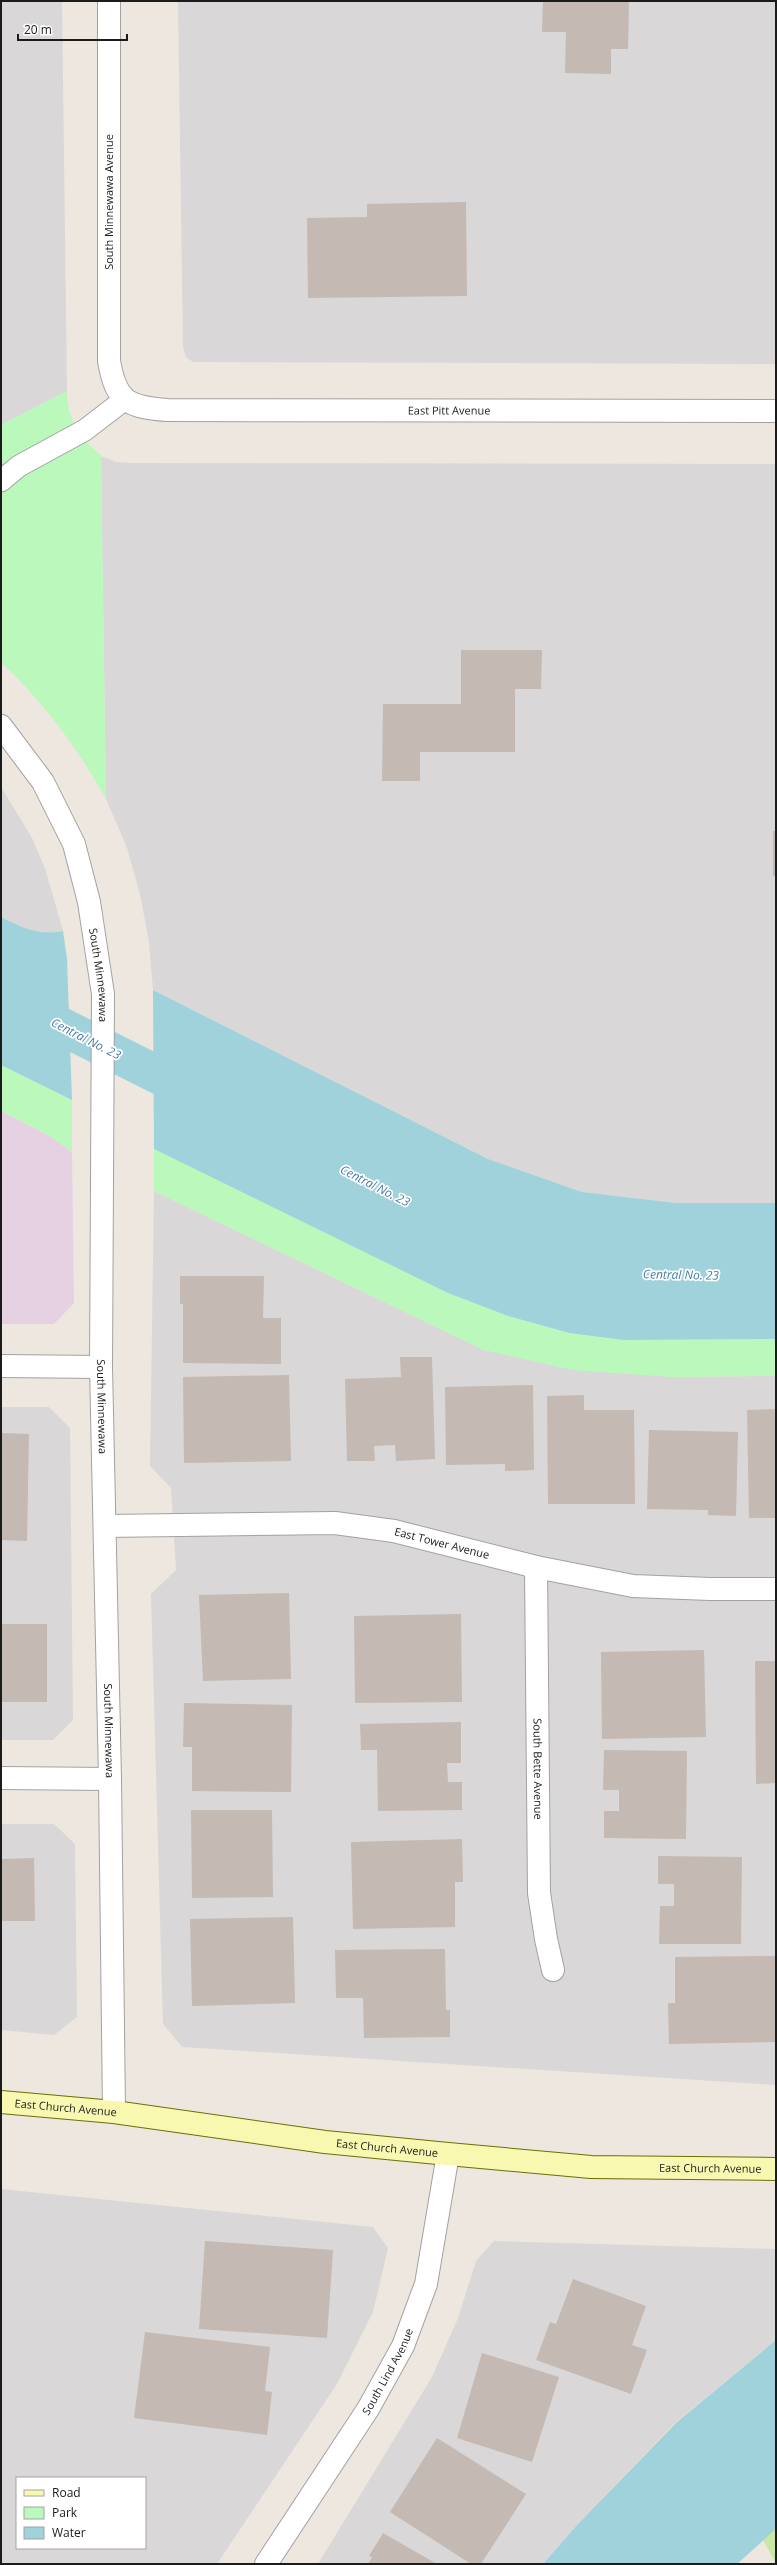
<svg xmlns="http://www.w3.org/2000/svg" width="777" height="2565" font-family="'Open Sans',sans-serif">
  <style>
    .residential { fill: #d9d7d8; fill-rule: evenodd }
    .industrial { fill: #e6d1e3 }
    .grass { fill: #cae8a4 }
    .park { fill: #baf9bb }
    .water { fill: #9fd2db }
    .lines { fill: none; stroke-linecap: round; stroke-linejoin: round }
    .canal { stroke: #9fd2db; stroke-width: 38 }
    .building { fill: #c4b9b3 }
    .lane-casing { stroke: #a2a2a2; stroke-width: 23 }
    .street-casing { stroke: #a2a2a2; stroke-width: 24 }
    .secondary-casing { stroke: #6b6f04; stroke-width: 24 }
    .lane { stroke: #fff; stroke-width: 21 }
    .street { stroke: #fff; stroke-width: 22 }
    .secondary { stroke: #f9f8b1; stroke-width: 22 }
    .labels { text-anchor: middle; stroke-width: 3.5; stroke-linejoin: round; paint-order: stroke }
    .street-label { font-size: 11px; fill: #1b1b1b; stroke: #fff }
    .water-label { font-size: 12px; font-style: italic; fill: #457aa1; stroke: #fff }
  </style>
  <rect width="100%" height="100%" fill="#ede7e0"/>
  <g class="residential">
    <path d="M1,1H62L67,391L1,425Z"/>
    <path d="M178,1H776V364L193,362L186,357L183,347Z"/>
    <path d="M101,456L116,462L132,463L776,464V1203H676L582,1192L488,1159L153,990L149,942L140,894L127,848L106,799Z"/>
    <path d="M1,787L32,838L45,868L63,931L47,934L31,931L1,917Z"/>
    <path d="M154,1191L484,1350L671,1377L776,1376V2085L182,2047L163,2024L151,1594L176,1570L171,1488L150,1466Z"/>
    <path d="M1,1407H49L70,1428L73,1720L53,1740H1Z"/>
    <path d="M1,1824H54L75,1844L77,2017L54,2035L1,2030Z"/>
    <path d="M1,2189L373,2227L388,2248L373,2312L337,2384L217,2564H1ZM17,2478H145V2548H17Z"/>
    <path d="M494,2241L776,2249V2340L676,2422L578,2524L543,2564H318L432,2377L458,2318L476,2261Z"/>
  </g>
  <path class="industrial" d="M1,1111L50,1136L72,1152L74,1303L54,1324H1Z"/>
  <path class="grass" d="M776,2529V2564L763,2540Z"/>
  <g class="park">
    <path d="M67,391C67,419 79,438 101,455L106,799C77,747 44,703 1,662V425Z"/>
    <path d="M1,1065L72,1100V1152L50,1136L1,1111Z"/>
    <path d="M154,1149L448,1293L508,1316L568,1333L624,1340L776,1339V1376L671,1377L572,1370L484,1350L154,1191Z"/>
  </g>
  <g class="water">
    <path d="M1,917C24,928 37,936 63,931L67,959L72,1100L1,1065Z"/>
    <path d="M153,990L488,1159L582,1192L676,1203H776V1339L624,1340L569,1333L508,1316L448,1293L154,1149Z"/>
    <path d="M776,2340V2529L737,2564H543L578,2524L677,2422Z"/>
  </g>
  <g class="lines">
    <path class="canal" d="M1,996L200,1096"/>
  </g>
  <g class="building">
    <path d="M543,1H629L628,49H611V74L565,73L566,32H542Z"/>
    <path d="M466,202L467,296L308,298L307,218L367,217V204Z"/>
    <path d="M461,650H542L541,689H515V752H420V781H382L383,704H461Z"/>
    <rect x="773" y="831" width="3" height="45"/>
    <path d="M180,1276H264L263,1318H281V1364L183,1363V1304H180Z"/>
    <path d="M400,1357H432L435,1459L396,1461L395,1445L374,1446L375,1461H347L345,1379L401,1377Z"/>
    <path d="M289,1375L291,1461L184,1463L183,1377Z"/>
    <path d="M533,1385L534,1470L505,1471V1464L446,1465L445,1387Z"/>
    <path d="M584,1395V1410H634L635,1504H548L547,1396Z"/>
    <path d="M776,1409V1518H749L747,1410Z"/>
    <path d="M649,1430L738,1432L736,1516L708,1515V1510L647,1509Z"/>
    <path d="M1,1433L29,1434L27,1541L1,1540Z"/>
    <path d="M289,1593L291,1679L203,1681L199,1595Z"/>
    <path d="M461,1614L462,1702L355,1703L354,1616Z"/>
    <rect x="1" y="1624" width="46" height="78"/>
    <path d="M704,1650L706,1737L602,1739L601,1652Z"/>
    <path d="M755,1661H776V1783L756,1784Z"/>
    <path d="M184,1703L292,1705L291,1792L192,1791V1747H183Z"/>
    <path d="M461,1722V1763H447L448,1782H462V1810L378,1811L377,1750H361L360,1724Z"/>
    <path d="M604,1750L687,1751L686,1839L604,1838V1811H619V1790H603Z"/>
    <path d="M191,1810H272L273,1897L192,1898Z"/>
    <path d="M462,1839L463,1882H455V1927L353,1929L351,1842Z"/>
    <path d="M658,1856L742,1857L741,1944H659L660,1906H674V1884H658Z"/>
    <path d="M34,1858L35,1921H1V1859Z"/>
    <path d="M293,1917L295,2003L192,2006L190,1919Z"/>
    <path d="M445,1949L446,2010H450V2037L364,2038L363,1998H336L335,1950Z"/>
    <path d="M775,1956L776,2042L669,2044L668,2003H675V1957Z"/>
    <path d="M205,2241L333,2250L327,2338L199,2329Z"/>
    <path d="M573,2279L646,2306L632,2345L647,2350L631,2394L536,2360L550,2322L556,2324Z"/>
    <path d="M145,2332L270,2347L265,2391L272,2392L267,2435L134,2418Z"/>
    <path d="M482,2353L559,2377L532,2462L457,2438Z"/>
    <path d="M437,2438L526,2494L481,2564H471L390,2512Z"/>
    <path d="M383,2533L437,2564H368L372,2557L369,2556Z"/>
  </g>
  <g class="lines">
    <defs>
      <path id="lane" d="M1,481L19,466L85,430L124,400"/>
      <g id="street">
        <path id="s1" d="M109,1V361C116,401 127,407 167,410L776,411"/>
        <path id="s2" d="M1,726L43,782L74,844L89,902L103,994L101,1367L110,1779L114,2112"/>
        <path d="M1,1366L101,1367"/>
        <path id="s3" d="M105,1526L335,1523L394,1531L536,1567L633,1586L710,1589H776"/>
        <path id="s4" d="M536,1567L539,1893L546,1939L553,1970"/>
        <path d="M1,1778L110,1779"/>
        <path id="s5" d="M266,2564L368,2409L403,2346L426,2284L448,2154"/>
      </g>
      <g id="secondary">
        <path id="s6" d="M1,2102L114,2112L325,2142L448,2154L591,2167L776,2169"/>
      </g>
    </defs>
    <use href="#lane" class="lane-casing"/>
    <use href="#street" class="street-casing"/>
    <use href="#secondary" class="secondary-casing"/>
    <use href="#lane" class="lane"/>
    <use href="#street" class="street"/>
    <use href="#secondary" class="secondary"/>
  </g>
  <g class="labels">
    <g class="street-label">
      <text transform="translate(109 202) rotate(-90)" y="4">South Minnewawa Avenue</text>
      <text dy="4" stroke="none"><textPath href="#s1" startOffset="728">East Pitt Avenue</textPath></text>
      <text dy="4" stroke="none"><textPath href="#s2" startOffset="273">South Minnewawa</textPath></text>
      <text dy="4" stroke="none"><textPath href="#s2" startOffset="705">South Minnewawa</textPath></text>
      <text dy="4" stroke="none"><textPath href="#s3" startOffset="339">East Tower Avenue</textPath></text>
      <text dy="4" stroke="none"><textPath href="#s2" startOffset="1029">South Minnewawa</textPath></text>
      <text dy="4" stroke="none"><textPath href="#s4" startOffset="202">South Bette Avenue</textPath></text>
      <text dy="4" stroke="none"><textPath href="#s6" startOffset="65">East Church Avenue</textPath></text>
      <text dy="4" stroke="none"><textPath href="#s6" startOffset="389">East Church Avenue</textPath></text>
      <text dy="4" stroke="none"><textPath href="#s6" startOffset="713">East Church Avenue</textPath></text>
      <text dy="4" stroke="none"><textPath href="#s5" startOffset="228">South Lind Avenue</textPath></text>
    </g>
    <g class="water-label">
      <text transform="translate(86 1039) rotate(27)" y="4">Central No. 23</text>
      <text transform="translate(375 1186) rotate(27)" y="4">Central No. 23</text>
      <text transform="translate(681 1275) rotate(1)" y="4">Central No. 23</text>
    </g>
  </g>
  <rect width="777" height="2565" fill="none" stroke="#1b1b1b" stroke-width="4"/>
  <rect x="16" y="2477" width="130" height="72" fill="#ffffff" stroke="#a4a4a4"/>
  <rect x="24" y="2490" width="20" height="6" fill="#f9f8b1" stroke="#a4a4a4"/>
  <text x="52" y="2497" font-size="12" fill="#1b1b1b">Road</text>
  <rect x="24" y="2507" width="20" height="12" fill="#baf9bb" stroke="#a4a4a4"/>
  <text x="52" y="2517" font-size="12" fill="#1b1b1b">Park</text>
  <rect x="24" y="2527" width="20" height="12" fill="#9fd2db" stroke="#a4a4a4"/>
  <text x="52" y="2537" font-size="12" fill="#1b1b1b">Water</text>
  <path d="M18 34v6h109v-6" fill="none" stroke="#1b1b1b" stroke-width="2"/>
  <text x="24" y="34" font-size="12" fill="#1b1b1b" stroke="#ffffff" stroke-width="3" paint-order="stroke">20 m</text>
</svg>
